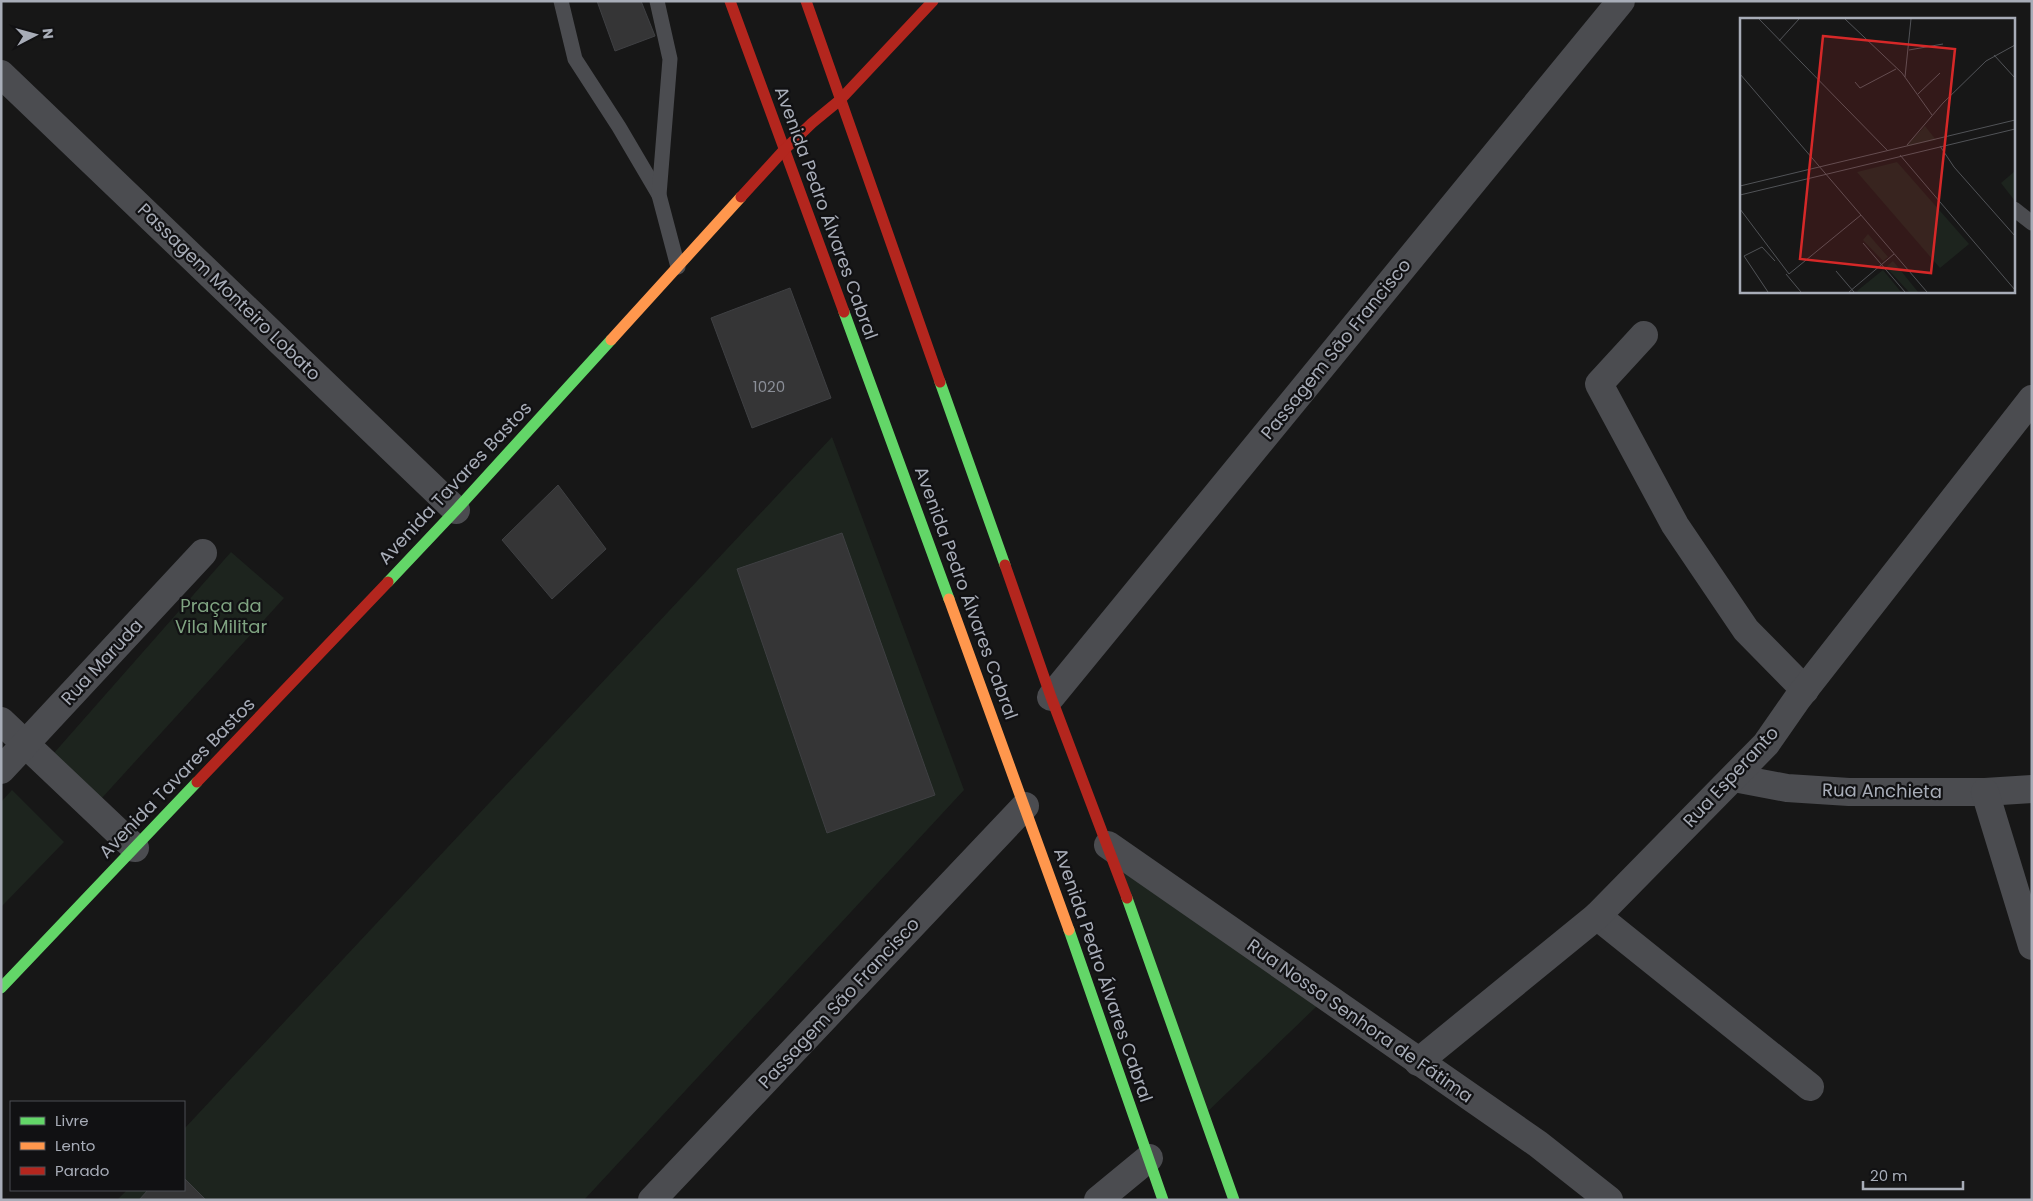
<svg xmlns="http://www.w3.org/2000/svg" width="2033" height="1201" font-family="Poppins,sans-serif">
  <style>
    .green { fill: #1d241e }
    .building { fill: #353536; stroke: #3f4043 }
    .lines { fill: none; stroke-linecap: round; stroke-linejoin: round }
    .lane { stroke: #4b4c50; stroke-width: 15 }
    .street { stroke: #4b4c50; stroke-width: 28 }
    .fast { stroke: #63d668; stroke-width: 11 }
    .slow { stroke: #ff974d; stroke-width: 11 }
    .jam { stroke: #b3261e; stroke-width: 11 }
    .labels { text-anchor: middle; stroke-width: 4.5; stroke-linejoin: round; paint-order: stroke }
    .number-label { font-size: 15px; fill: #8b8f98 }
    .street-label { font-size: 18px; fill: #a8adb8; stroke: #111113 }
    .park-label { font-size: 18px; fill: #7fa381; stroke: #111113 }
    .inset-road { fill: none; stroke: #515357; stroke-width: 1 }
    .view { fill: #d62828; fill-opacity: 0.15; stroke: #d62828; stroke-width: 2.5 }
    .inset-edge { fill: none; stroke: #a8adb8; stroke-width: 2.5 }
  </style>
  <rect width="100%" height="100%" fill="#171717"/>
  <g class="green">
    <path d="M832,437L964,790L584,1200H117L127,1190H184V1129Z"/>
    <path d="M231,552L284,598L101,799L54,753Z"/>
    <path d="M12,790L64,842L1,907V802Z"/>
    <path d="M1108,845L1317,1006L1202,1117Z"/>
  </g>
  <g class="building">
    <path d="M597,1H641L655,36L615,51Z"/>
    <path d="M790,288L831,398L752,428L711,318Z"/>
    <path d="M558,485L606,549L552,599L502,540Z"/>
    <path d="M842,533L935,795L827,833L737,569Z"/>
    <path d="M184,1178L206,1200H139L148,1190H184Z"/>
  </g>
  <g class="lines">
    <g class="lane">
      <path d="M561,1L575,59L619,127L659,195"/>
      <path d="M657,1L670,59L659,195L678,267"/>
      <path d="M2014,209L2032,223"/>
    </g>
    <g class="street">
      <path d="M1,74L456,510"/>
      <path d="M1644,335L1599,384L1675,525L1746,630L1805,690"/>
      <path d="M1051,697L1621,1"/>
      <path d="M1,721L135,848"/>
      <path d="M1,770L203,553"/>
      <path d="M1734,778L1787,788L1849,792H1985L2032,789"/>
      <path d="M1985,792L2032,946"/>
      <path d="M1108,845L1538,1144L1609,1200"/>
      <path d="M1597,916L1810,1087"/>
      <path d="M1418,1062L1597,916L1766,744L1798,698L2032,399"/>
      <path d="M652,1200L1025,806"/>
      <path d="M1098,1200L1149,1158"/>
    </g>
    <g class="fast">
      <path d="M844,312L949,599"/>
      <path d="M940,382L1005,565"/>
      <path d="M388,582L456,510L611,340"/>
      <path d="M1127,898L1234,1200"/>
      <path d="M1069,930L1163,1200"/>
      <path d="M1,988L197,782"/>
    </g>
    <g class="slow">
      <path d="M611,340L741,197"/>
      <path d="M949,599L1069,930"/>
    </g>
    <g class="jam">
      <path d="M730,1L844,312"/>
      <path d="M806,1L940,382"/>
      <path d="M741,197L784,150L812,123L840,100L933,1"/>
      <path d="M1005,565L1051,697L1127,898"/>
      <path d="M197,782L388,582"/>
    </g>
  </g>
  <g class="labels">
    <g class="number-label">
      <text x="769" y="392">1020</text>
    </g>
    <g class="street-label">
      <text transform="translate(826 213) rotate(70)" y="6">Avenida Pedro Álvares Cabral</text>
      <text transform="translate(229 292) rotate(44)" y="6">Passagem Monteiro Lobato</text>
      <text transform="translate(1336 349) rotate(-51)" y="6">Passagem São Francisco</text>
      <text transform="translate(455 483) rotate(-47)" y="6">Avenida Tavares Bastos</text>
      <text transform="translate(966 593) rotate(70)" y="6">Avenida Pedro Álvares Cabral</text>
      <text transform="translate(102 662) rotate(-47)" y="6">Rua Maruda</text>
      <text transform="translate(1731 777) rotate(-47)" y="6">Rua Esperanto</text>
      <text transform="translate(177 778) rotate(-46)" y="6">Avenida Tavares Bastos</text>
      <text transform="translate(1882 791) rotate(1)" y="6">Rua Anchieta</text>
      <text transform="translate(1103 975) rotate(71)" y="6">Avenida Pedro Álvares Cabral</text>
      <text transform="translate(839 1003) rotate(-47)" y="6">Passagem São Francisco</text>
      <text transform="translate(1360 1021) rotate(35)" y="6">Rua Nossa Senhora de Fátima</text>
    </g>
    <g class="park-label">
      <text x="221" y="612">Praça da<tspan x="221" dy="21">Vila Militar</tspan></text>
    </g>
  </g>
  <g transform="translate(1740 18)">
    <rect width="275" height="275" fill="#171717"/>
    <path d="M185,108L196,122L165,129ZM157,144L229,226L200,250L117,154ZM275,153V183L261,165ZM128,216L148,239L143,243L123,222ZM153,243L178,274H169L146,249ZM143,252L161,274H118L117,273Z" fill="#1d241e"/>
    <path class="inset-road" d="M19,1L148,133M105,1L162,55L192,97M39,23L59,1M169,32L203,26M254,37L275,60M0,56L187,274M165,59L171,1M115,64L120,70L156,51M178,76L200,55M167,127L203,85L246,43L275,27M200,128L214,149L275,218M160,137L275,272M0,168L275,102M0,177L275,111M0,191L49,256L121,197M123,225L165,274M96,253L114,274M46,256L61,274M28,274L4,238L22,229L35,243M109,274L154,236"/>
    <path class="view" d="M83,18L215,31L191,255L60,241Z"/>
    <rect width="275" height="275" class="inset-edge"/>
  </g>
  <rect width="2033" height="1201" fill="none" stroke="#a8adb8" stroke-width="5"/>
  <rect x="10" y="1101" width="175" height="90" fill="#111113" stroke="#4d4f55"/>
  <rect x="20" y="1117" width="25" height="8" fill="#63d668" stroke="#4d4f55"/>
  <text x="55" y="1126" font-size="15" fill="#a8adb8">Livre</text>
  <rect x="20" y="1142" width="25" height="8" fill="#ff974d" stroke="#4d4f55"/>
  <text x="55" y="1151" font-size="15" fill="#a8adb8">Lento</text>
  <rect x="20" y="1167" width="25" height="8" fill="#b3261e" stroke="#4d4f55"/>
  <text x="55" y="1176" font-size="15" fill="#a8adb8">Parado</text>
  <g transform="translate(35 35) rotate(84)" stroke="#111113" stroke-width="4" paint-order="stroke">
  <path d="M0-4L9 19L0 12L-9 19Z" fill="#a8adb8"/>
  <text y="-8" font-size="14" font-weight="bold" text-anchor="middle" fill="#a8adb8">N</text>
  </g>
  <path d="M1863 1181v8h100v-8" fill="none" stroke="#a8adb8" stroke-width="2.5"/>
  <text x="1870" y="1181" font-size="15" fill="#a8adb8" stroke="#111113" stroke-width="4" paint-order="stroke">20 m</text>
</svg>
